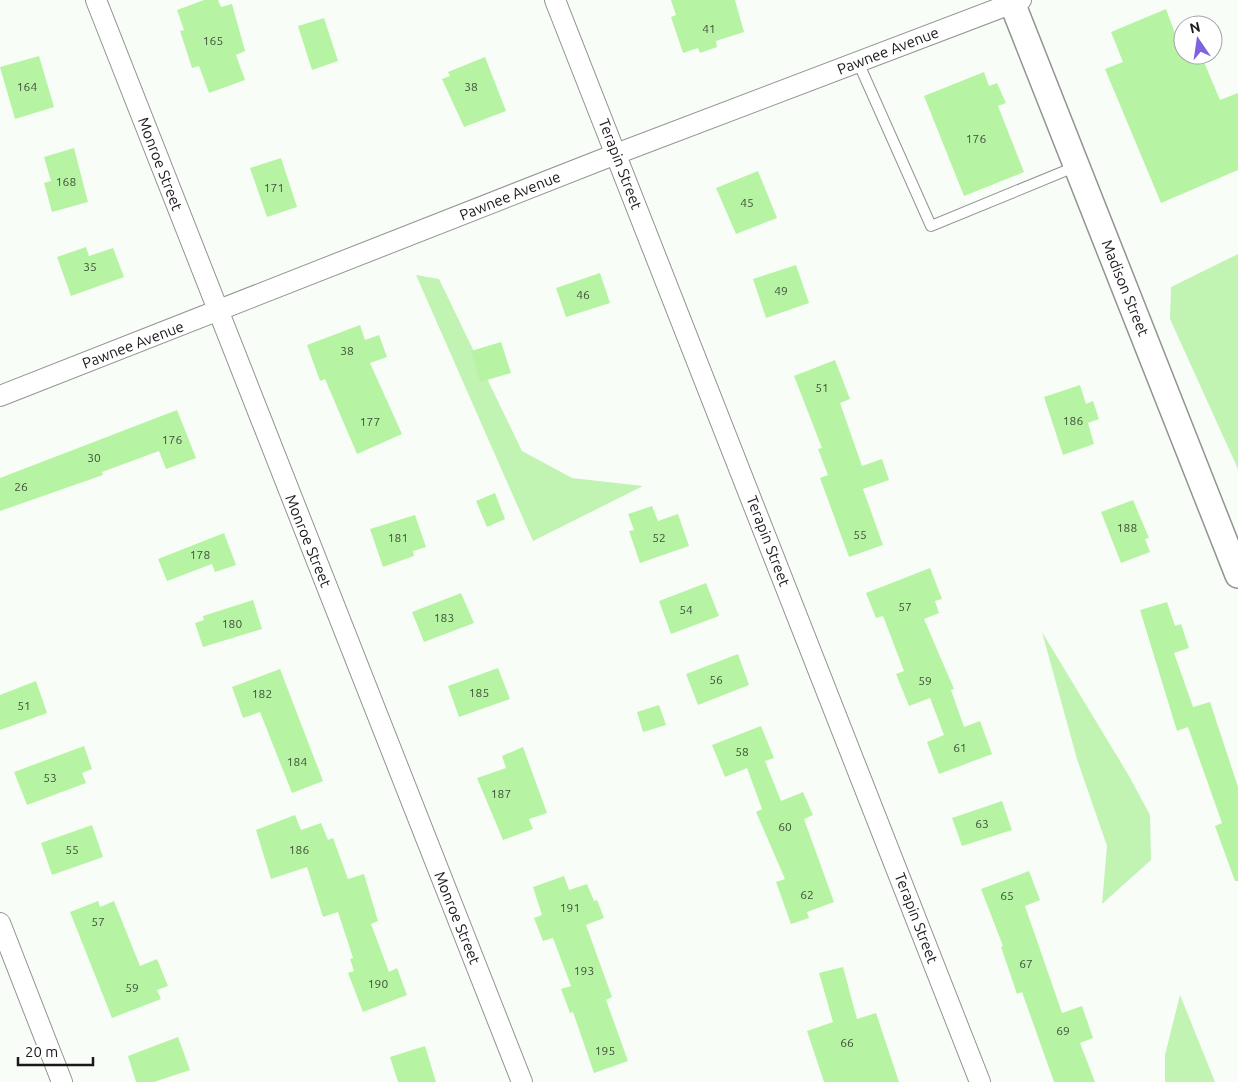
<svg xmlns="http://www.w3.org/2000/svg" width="1238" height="1082" font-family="Ubuntu,sans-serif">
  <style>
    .green { fill: #c1f3b3 }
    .building { fill: #b6f4a3 }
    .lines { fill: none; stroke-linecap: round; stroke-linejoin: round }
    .service-casing { stroke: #919590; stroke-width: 12 }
    .minor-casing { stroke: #919590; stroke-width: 22 }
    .tertiary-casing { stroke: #919590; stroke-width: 28 }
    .service { stroke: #fff; stroke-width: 10 }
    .minor { stroke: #fff; stroke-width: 20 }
    .tertiary { stroke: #fff; stroke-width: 25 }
    .labels { text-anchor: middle; stroke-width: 5; stroke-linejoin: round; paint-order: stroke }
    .number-label { font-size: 12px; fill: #40503b }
    .street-label { font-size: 15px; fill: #181918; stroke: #fff }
  </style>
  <rect width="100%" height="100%" fill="#f9fdf8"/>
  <g class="green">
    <path d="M1238,254V469L1170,319L1171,287Z"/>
    <path d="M416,275L439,279L522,451L572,478L643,486L533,541Z"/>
    <path d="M1042,632L1129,776L1150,815L1151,860L1102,904L1107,846L1077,759Z"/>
    <path d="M1180,995L1215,1082H1165V1055Z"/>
  </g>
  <g class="building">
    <path d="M204,0H218L221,7L232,4L245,51L236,55L245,80L209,93L199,66L192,68L180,31L184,30L177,10Z"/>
    <path d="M671,0H735L744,32L716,41L717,47L700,53L698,48L683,53L671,17L676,15Z"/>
    <path d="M1166,9L1183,55H1201L1220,100L1238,93V170L1161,203L1105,69L1123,62L1111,32Z"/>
    <path d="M324,18L338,61L312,70L298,26Z"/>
    <path d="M39,56L54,107L15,119L0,67Z"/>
    <path d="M485,57L506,111L464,127L442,79L450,76L448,72Z"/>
    <path d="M984,72L989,86L997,83L1006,103L998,106L1024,172L964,196L924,96Z"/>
    <path d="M74,148L88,202L52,212L44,183L51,181L44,157Z"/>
    <path d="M281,158L297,207L267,217L250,168Z"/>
    <path d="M758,171L777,218L736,234L716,188Z"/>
    <path d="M86,247L89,256L113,248L124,277L71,296L57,257Z"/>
    <path d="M796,265L809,303L766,318L753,279Z"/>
    <path d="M600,273L610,303L566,317L556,288Z"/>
    <path d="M360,325L365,340L379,335L387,357L370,363L402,434L357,454L325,379L320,381L307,345Z"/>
    <path d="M501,342L511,373L480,382L471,351Z"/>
    <path d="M835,360L850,399L840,403L862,466L882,459L889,480L863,489L883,545L849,557L820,478L828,475L818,449L822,448L794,376Z"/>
    <path d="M1080,385L1086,404L1093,401L1099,419L1088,423L1094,444L1063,455L1044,397Z"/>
    <path d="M177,410L196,458L166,469L159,451L102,472L103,475L0,511V478Z"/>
    <path d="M495,493L505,519L487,527L476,501Z"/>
    <path d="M1133,500L1149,538L1145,539L1150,552L1121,563L1101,512Z"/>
    <path d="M652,506L658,521L678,514L689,546L640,563L629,531L634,530L628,514Z"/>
    <path d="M415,515L426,547L413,551L414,556L383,567L370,529Z"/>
    <path d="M224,533L236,565L215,572L212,564L167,581L158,559Z"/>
    <path d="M930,568L942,599L935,601L939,613L924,619L954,689L951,690L964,727L980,721L992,754L939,774L927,742L944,735L930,698L909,706L896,674L904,671L883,616L876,618L866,593Z"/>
    <path d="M706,583L719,616L671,634L659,601Z"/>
    <path d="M461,593L474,623L424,642L412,612Z"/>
    <path d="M253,600L262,629L203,647L195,623L204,620L203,616Z"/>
    <path d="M1167,602L1175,626L1181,624L1189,648L1174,653L1193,707L1210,702L1238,787V881H1235L1215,826L1222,823L1188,727L1177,731L1140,610Z"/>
    <path d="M738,654L749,685L698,705L686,674Z"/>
    <path d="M498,668L510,699L459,717L448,686Z"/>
    <path d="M280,669L323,781L292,793L260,712L243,718L232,687Z"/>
    <path d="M36,681L47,713L0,730V695Z"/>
    <path d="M659,705L666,725L643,732L637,712Z"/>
    <path d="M761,726L774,758L765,761L781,801L803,792L813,815L804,819L834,902L807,912L809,918L791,924L776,882L785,879L756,812L762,809L747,768L725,777L712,745Z"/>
    <path d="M84,746L92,769L82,773L86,783L27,805L14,772Z"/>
    <path d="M523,747L547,813L529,819L533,829L503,840L477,778L506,768L502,756Z"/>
    <path d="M1002,801L1012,830L962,846L952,818Z"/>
    <path d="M295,815L301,830L321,823L328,840L333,838L348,879L364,874L378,921L371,924L389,972L397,968L407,995L363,1012L348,973L354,971L350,959L353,958L338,912L323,917L307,867L271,879L256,830Z"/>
    <path d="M92,825L103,857L52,875L41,843Z"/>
    <path d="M1029,871L1040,900L1025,906L1062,1013L1082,1006L1093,1038L1080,1043L1095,1082H1054L1022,992L1017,994L1001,947L1003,946L981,889Z"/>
    <path d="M564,876L569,890L587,884L594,901L597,900L604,918L586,925L612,997L606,1000L628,1061L594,1073L573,1012L570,1013L561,989L571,986L553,938L543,941L534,918L542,915L533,887Z"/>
    <path d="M98,901L100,907L114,901L140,966L157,959L168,986L157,990L161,999L112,1018L70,912Z"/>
    <path d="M843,967L857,1019L876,1013L899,1082H824L807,1031L833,1022L819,973Z"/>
    <path d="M178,1037L190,1070L154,1082H136L128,1056Z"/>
    <path d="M425,1046L436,1082H398L390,1057Z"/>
  </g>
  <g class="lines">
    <defs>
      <path id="service" d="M858,62L931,226L1077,166"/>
      <g id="minor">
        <path d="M96,0L522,1082"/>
        <path d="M555,0L980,1082"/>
        <path d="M0,396L616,154L1021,0"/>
        <path d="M0,923L62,1082"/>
      </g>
      <path id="tertiary" d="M1011,0L1238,575"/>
    </defs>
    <use href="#service" class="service-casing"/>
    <use href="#minor" class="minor-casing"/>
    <use href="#tertiary" class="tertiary-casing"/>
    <use href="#service" class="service"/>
    <use href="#minor" class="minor"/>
    <use href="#tertiary" class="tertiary"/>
  </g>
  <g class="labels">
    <g class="number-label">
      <text x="709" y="33">41</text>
      <text x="213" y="45">165</text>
      <text x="27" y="91">164</text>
      <text x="471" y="91">38</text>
      <text x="976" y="143">176</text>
      <text x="66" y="186">168</text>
      <text x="274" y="192">171</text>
      <text x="747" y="207">45</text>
      <text x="90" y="271">35</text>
      <text x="781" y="295">49</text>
      <text x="583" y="299">46</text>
      <text x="347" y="355">38</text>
      <text x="822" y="392">51</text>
      <text x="1073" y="425">186</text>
      <text x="370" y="426">177</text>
      <text x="172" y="444">176</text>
      <text x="94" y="462">30</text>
      <text x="21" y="491">26</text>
      <text x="1127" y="532">188</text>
      <text x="860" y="539">55</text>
      <text x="398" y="542">181</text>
      <text x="659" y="542">52</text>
      <text x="200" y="559">178</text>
      <text x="905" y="611">57</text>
      <text x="686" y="614">54</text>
      <text x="444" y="622">183</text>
      <text x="232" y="628">180</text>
      <text x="716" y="684">56</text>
      <text x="925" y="685">59</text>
      <text x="479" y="697">185</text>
      <text x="262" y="698">182</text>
      <text x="24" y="710">51</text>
      <text x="960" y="752">61</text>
      <text x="742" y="756">58</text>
      <text x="297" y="766">184</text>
      <text x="50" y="782">53</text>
      <text x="501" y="798">187</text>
      <text x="982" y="828">63</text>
      <text x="785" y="831">60</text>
      <text x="72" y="854">55</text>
      <text x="299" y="854">186</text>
      <text x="807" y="899">62</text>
      <text x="1007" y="900">65</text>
      <text x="570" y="912">191</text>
      <text x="98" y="926">57</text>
      <text x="1026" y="968">67</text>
      <text x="584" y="975">193</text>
      <text x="378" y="988">190</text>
      <text x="132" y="992">59</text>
      <text x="1063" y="1035">69</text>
      <text x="847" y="1047">66</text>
      <text x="605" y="1055">195</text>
    </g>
    <g class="street-label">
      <text transform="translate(888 51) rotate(-21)" y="5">Pawnee Avenue</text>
      <text transform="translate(160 164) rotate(69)" y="5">Monroe Street</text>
      <text transform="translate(620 164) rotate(69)" y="5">Terapin Street</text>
      <text transform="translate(510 196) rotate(-22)" y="5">Pawnee Avenue</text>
      <text transform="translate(1125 288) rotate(68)" y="5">Madison Street</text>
      <text transform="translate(133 345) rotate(-21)" y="5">Pawnee Avenue</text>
      <text transform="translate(308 541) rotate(68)" y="5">Monroe Street</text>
      <text transform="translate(768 541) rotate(69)" y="5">Terapin Street</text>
      <text transform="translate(457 918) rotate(68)" y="5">Monroe Street</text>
      <text transform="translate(916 918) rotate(69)" y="5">Terapin Street</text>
    </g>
  </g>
  <g transform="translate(1198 40) rotate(347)"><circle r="24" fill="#ffffff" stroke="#a3a3a3"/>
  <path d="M0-4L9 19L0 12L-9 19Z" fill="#7f62dd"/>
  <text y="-8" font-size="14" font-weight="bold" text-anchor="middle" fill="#181918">N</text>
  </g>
  <path d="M18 1057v8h75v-8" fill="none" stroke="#181918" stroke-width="2.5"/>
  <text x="25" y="1057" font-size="15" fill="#181918" stroke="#ffffff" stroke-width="4" paint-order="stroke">20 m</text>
</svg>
